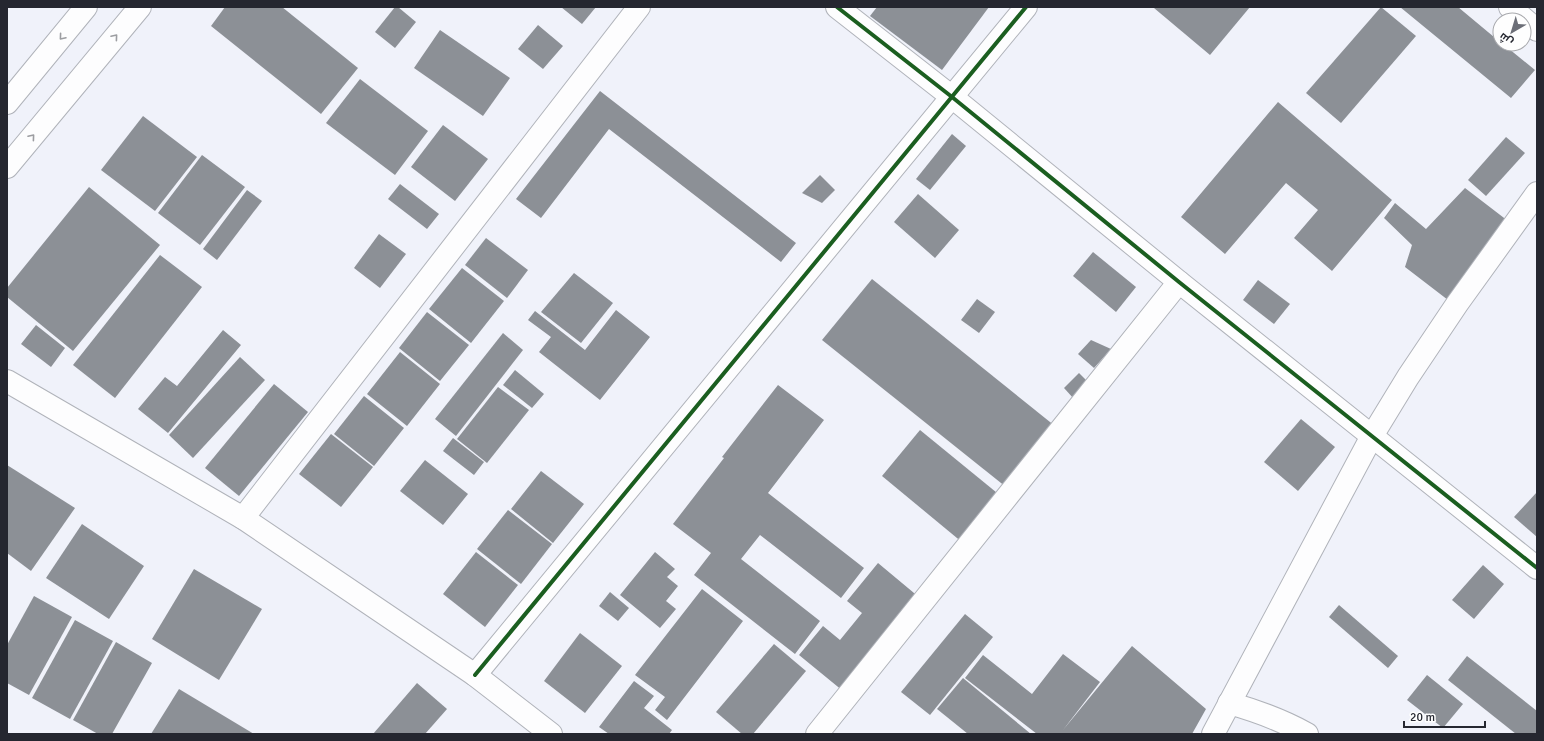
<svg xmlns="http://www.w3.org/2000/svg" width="1544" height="741" font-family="Signika,Cairo,sans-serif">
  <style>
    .building { fill: #8c9096 }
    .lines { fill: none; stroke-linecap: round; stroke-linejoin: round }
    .street-casing { stroke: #b0b3ba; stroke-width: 24 }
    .secondary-casing { stroke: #b0b3ba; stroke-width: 24 }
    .street { stroke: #fdfdfe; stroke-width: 22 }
    .secondary { stroke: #fdfdfe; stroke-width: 22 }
    .cycleway-casing { stroke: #fefefe; stroke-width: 6 }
    .cycleway { stroke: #1b5e20; stroke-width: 4 }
    .oneway { stroke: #9c9da1 }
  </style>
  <rect width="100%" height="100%" fill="#f0f2fa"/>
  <g class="building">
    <path d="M225,7H282L358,68L321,114L211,26Z"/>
    <path d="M395,7H398L416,22L395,48L375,32Z"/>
    <path d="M561,7H596L582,24Z"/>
    <path d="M877,7H989L942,70L870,16Z"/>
    <path d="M1155,7H1250L1210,55L1154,8Z"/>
    <path d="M1381,7L1416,36L1341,123L1306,93Z"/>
    <path d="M1400,7H1458L1500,42V44H1503L1535,70L1511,98Z"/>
    <path d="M538,25L563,46L543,69L518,49Z"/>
    <path d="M440,30L510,78L483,116L414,68Z"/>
    <path d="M360,79L428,131L395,175L326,123Z"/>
    <path d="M600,91L796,243L781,262L609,129L541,218L516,199Z"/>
    <path d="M1278,102L1392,200L1332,271L1294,238L1318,210L1286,183L1225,254L1181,217Z"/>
    <path d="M143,116L197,157L155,211L101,170Z"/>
    <path d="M443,125L488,159L455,201L411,167Z"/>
    <path d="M952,134L966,146L930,190L916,179Z"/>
    <path d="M1506,137L1525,153L1486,196L1468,180Z"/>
    <path d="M202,155L245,187L200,245L158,213Z"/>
    <path d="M820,175L835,190L822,203L802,193Z"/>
    <path d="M400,184L439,214L427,229L388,199Z"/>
    <path d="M89,187L160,245L73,351L7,297V288Z"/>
    <path d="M1465,188L1508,221L1448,300L1405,267L1412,245L1384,218L1395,203L1426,229Z"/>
    <path d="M247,190L262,201L217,260L203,249Z"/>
    <path d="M918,194L959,230L935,258L894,222Z"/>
    <path d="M379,234L406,254L380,288L354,268Z"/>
    <path d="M486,238L528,270L507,298L465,265Z"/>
    <path d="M1093,252L1136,287L1116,312L1073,276Z"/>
    <path d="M160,255L202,287L115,398L73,365Z"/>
    <path d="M462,268L504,301L471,343L429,309Z"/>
    <path d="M574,273L613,303L581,343L541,312Z"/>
    <path d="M872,279L1055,426L1006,487L822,340Z"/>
    <path d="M1258,280L1290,304L1274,324L1243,300Z"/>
    <path d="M977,299L995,312L979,333L961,320Z"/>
    <path d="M616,310L650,337L600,400L539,352L551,337L528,320L535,311L585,350Z"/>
    <path d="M427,312L469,345L440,381L399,348Z"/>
    <path d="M36,325L65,348L51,367L21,344Z"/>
    <path d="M223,330L241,345L168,433L138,409L165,377L177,386Z"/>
    <path d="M503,333L523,350L456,436L435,419Z"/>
    <path d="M1091,340L1111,349L1094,368L1078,354Z"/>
    <path d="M400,352L440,384L407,426L367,394Z"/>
    <path d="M240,357L265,380L193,458L169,435Z"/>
    <path d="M515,370L544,394L532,408L503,385Z"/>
    <path d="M1079,373L1089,383L1074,399L1064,388Z"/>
    <path d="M274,384L308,412L239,496L205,468Z"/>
    <path d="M778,385L824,420L768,493L864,568L841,598L760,535L741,559L820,621L795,654L694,575L711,553L673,524L724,458L722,457Z"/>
    <path d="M498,387L529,410L487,463L457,439Z"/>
    <path d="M364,396L404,428L374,466L334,434Z"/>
    <path d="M1301,419L1335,447L1298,491L1264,462Z"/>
    <path d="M920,430L1002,497L963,543L882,476Z"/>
    <path d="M331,434L373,467L341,507L299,474Z"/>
    <path d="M453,438L484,462L474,475L443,451Z"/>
    <path d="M425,460L468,494L443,525L400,491Z"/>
    <path d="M7,465L75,508L31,571L7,553Z"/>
    <path d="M541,471L584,504L553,543L511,509Z"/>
    <path d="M1537,492V537L1514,517Z"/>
    <path d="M508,510L552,544L521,584L477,549Z"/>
    <path d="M82,524L144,566L109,619L46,578Z"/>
    <path d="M476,552L518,585L485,627L443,594Z"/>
    <path d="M655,552L675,569L667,577L678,586L666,601L676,609L660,628L620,595Z"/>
    <path d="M878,563L920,598L843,691L799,655L823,626L840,640L862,613L847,601Z"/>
    <path d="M1483,565L1504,584L1474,619L1452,600Z"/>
    <path d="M194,569L262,609L219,680L152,639Z"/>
    <path d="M702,589L743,621L667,720L655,710L665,697L635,675Z"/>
    <path d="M610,592L629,608L618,621L599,606Z"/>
    <path d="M34,596L72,617L29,695L7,683V645Z"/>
    <path d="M1339,605L1398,656L1388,668L1329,617Z"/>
    <path d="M965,614L993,637L930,715L901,692Z"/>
    <path d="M75,620L113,641L70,719L32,698Z"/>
    <path d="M580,633L622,666L585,713L544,681Z"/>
    <path d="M116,642L152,663L112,734H98L73,720Z"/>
    <path d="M774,644L806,671L753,734H742L716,712Z"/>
    <path d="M1132,646L1206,709L1192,734H1037L965,678L983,655L1032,694L1063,654L1100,682L1063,730Z"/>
    <path d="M1467,656L1537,711V734H1516L1448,680Z"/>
    <path d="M1427,675L1463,704L1443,728L1407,700Z"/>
    <path d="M963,678L1031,734H968L937,709Z"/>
    <path d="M634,681L654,696L644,708L672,730L669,734H609L599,727Z"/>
    <path d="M417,683L447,709L425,734H373Z"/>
    <path d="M179,689L254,734H151Z"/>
  </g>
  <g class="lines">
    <defs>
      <g id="street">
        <path d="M837,7L952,97L1179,282L1537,568"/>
        <path d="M1510,7L1537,30"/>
        <path d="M7,381L243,518L475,675L551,734"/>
        <path d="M243,518L639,7"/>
        <path d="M475,675L1026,7"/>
        <path d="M1229,703C1257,711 1282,720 1307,734"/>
        <path d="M817,734L1179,282"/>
        <path d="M1213,734L1372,436L1408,377L1457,304L1537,193"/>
      </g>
      <g id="secondary">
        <path d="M7,103L86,7"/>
        <path d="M7,167L140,7"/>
      </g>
    </defs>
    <use href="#street" class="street-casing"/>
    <use href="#secondary" class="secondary-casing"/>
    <use href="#street" class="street"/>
    <use href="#secondary" class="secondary"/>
    <defs>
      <g id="cycleway">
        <path d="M837,7L952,97L1179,282L1537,568"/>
        <path d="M475,675L1026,7"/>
      </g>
    </defs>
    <use href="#cycleway" class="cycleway-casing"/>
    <use href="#cycleway" class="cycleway"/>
  </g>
  <defs><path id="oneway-chevron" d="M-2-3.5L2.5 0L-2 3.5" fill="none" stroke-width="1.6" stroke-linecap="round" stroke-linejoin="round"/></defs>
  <g class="oneway">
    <use href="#oneway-chevron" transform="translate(62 37) rotate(130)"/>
    <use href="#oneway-chevron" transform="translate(115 37) rotate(-50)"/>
    <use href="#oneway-chevron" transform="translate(32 137) rotate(-50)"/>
  </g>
  <rect width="1544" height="741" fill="none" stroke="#252730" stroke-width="16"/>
  <g transform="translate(1512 32) rotate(218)"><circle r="19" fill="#fefefe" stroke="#a7a8ac"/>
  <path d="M0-3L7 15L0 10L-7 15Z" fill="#6c6e77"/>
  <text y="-6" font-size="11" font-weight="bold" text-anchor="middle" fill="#252730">ش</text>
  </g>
  <path d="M1404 721v6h81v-6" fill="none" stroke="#252730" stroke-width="2"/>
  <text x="1410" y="721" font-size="12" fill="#252730" stroke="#fefefe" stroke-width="3" paint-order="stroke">20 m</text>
</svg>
